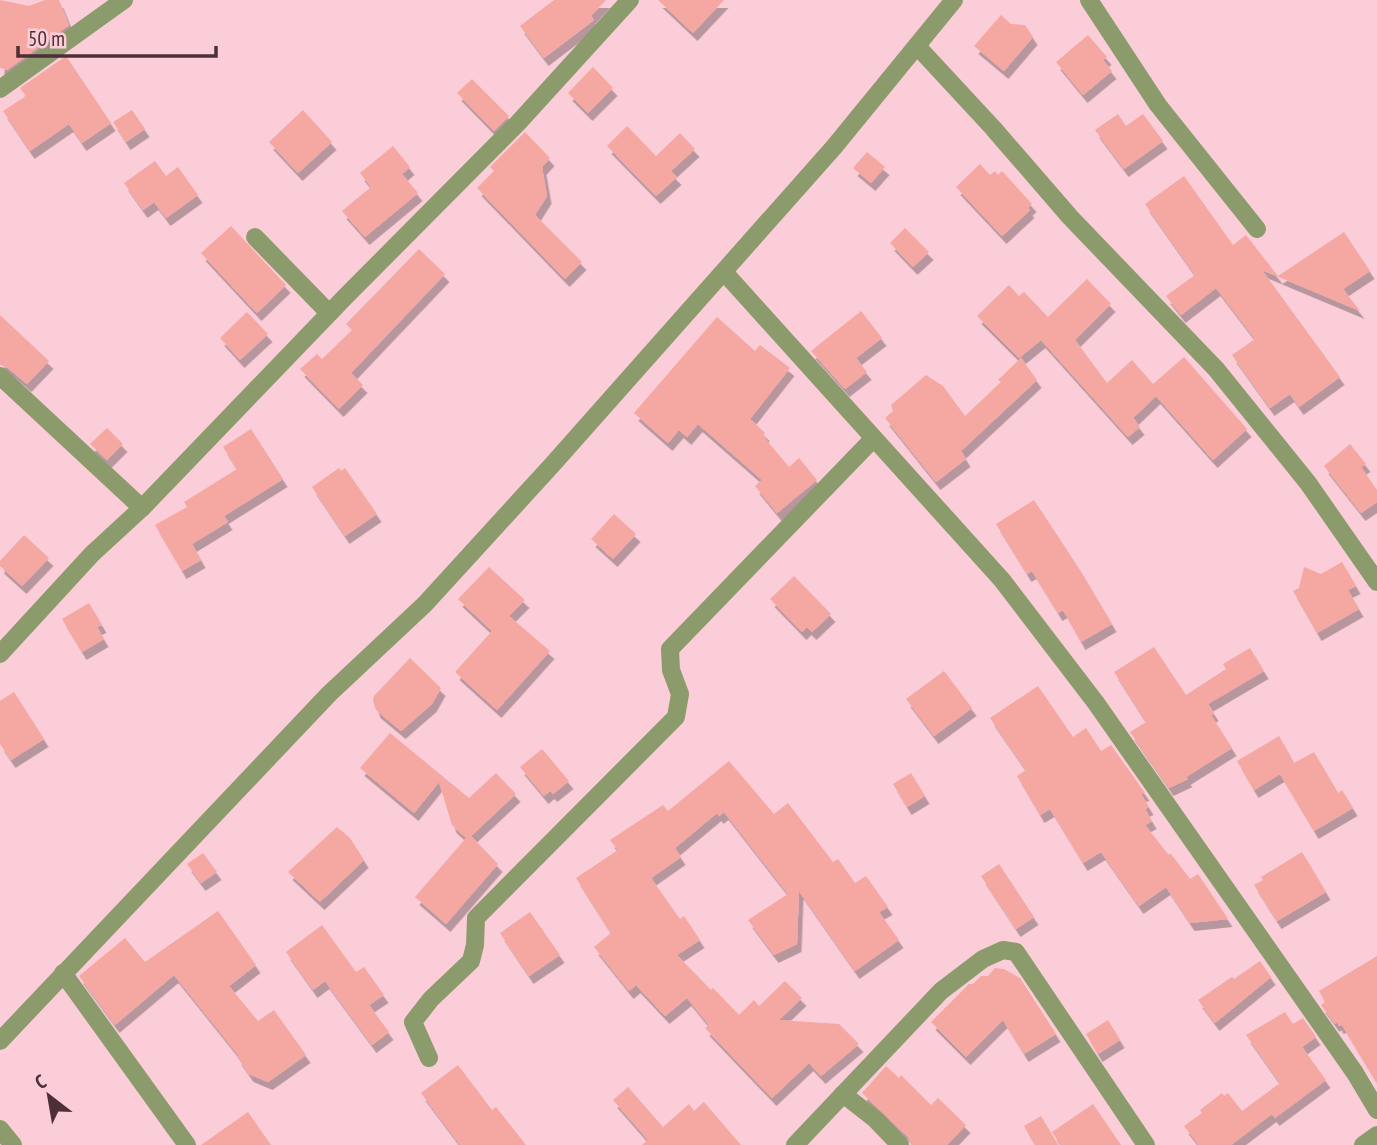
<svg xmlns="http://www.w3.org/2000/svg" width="1377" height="1145" font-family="'PT Sans Narrow',sans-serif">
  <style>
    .building { fill: #f5a7a2; filter: url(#shadow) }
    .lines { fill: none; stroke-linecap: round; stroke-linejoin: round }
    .minor { stroke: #8b9b6b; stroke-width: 18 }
  </style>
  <defs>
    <filter id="shadow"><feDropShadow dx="4.5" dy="8" stdDeviation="0" flood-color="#0004"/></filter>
  </defs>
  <rect width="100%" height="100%" fill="#fbcdd8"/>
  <g class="building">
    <path d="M0,0L29,6L45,0H59L69,25L7,70L0,68Z"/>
    <path d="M554,0H606L591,16L594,20L544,58L520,26Z"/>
    <path d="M658,0H724L693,33Z"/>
    <path d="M1001,15L1011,24L1025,25L1033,37L1004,71L974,46Z"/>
    <path d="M1088,35L1107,57L1103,60L1112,71L1083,95L1056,62Z"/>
    <path d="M66,56L111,123L82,143L69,124L30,151L3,111L26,96L20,88Z"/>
    <path d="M593,67L613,88L588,113L568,93Z"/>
    <path d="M472,79L509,116L494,131L457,93Z"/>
    <path d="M132,110L145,129L126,142L113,122Z"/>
    <path d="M303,110L332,142L298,173L269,142Z"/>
    <path d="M1118,114L1126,126L1143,114L1163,141L1124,169L1095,130Z"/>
    <path d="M627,126L656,156L680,133L695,149L671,171L677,177L656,196L607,146Z"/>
    <path d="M525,132L550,158L542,167L547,196L535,215L582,262L565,279L477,188L494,171L490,167Z"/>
    <path d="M393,146L410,167L402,174L418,193L365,237L342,211L371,187L360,173Z"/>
    <path d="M867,152L885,167L871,183L853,168Z"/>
    <path d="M155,161L166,176L178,167L198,195L166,218L154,202L143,210L124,183Z"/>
    <path d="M980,164L990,175L995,171L998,175L1002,171L1032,204L1028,208L1030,210L1002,236L956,187Z"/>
    <path d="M1184,176L1233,245L1246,235L1278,276L1344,232L1370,271L1343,289L1360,311L1262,270L1340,377L1299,407L1290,394L1270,408L1232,355L1255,339L1216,288L1181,315L1166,296L1195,275L1145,204Z"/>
    <path d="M231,226L286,285L257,313L201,253Z"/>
    <path d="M905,228L929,252L913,267L890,243Z"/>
    <path d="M419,249L445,274L351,373L363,385L339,409L300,369L317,354L322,359L352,330L346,324Z"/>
    <path d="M1087,279L1111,304L1075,340L1107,383L1132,360L1153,384L1184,357L1247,429L1213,460L1156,396L1133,418L1140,427L1128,437L1041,340L1019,358L977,316L1009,285L1019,296L1024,292L1048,317Z"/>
    <path d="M861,311L882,338L856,358L867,372L845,389L811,351Z"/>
    <path d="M247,312L268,334L240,360L220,338Z"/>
    <path d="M0,315L49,361L27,384L8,368L0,365Z"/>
    <path d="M717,317L755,351L760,345L790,368L750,419L765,433L763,436L789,467L799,458L817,480L777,513L755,486L762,480L698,424L687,437L679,430L668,443L634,413Z"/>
    <path d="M1021,358L1037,380L961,451L966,459L936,482L885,418L893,411L891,405L926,375L943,386L965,416L1001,382L998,380Z"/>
    <path d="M107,428L123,444L107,460L90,444Z"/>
    <path d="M251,429L283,479L224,516L228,522L192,544L201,560L182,571L155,525L187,507L184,502L237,469L223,447Z"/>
    <path d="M1350,444L1366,464L1361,467L1377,490V502L1361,513L1324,466Z"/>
    <path d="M339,468L341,471L345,468L377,514L345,536L312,487Z"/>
    <path d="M1034,500L1080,570L1112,624L1081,642L1063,610L1058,613L1032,571L1027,574L996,524Z"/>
    <path d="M614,514L636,534L613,559L591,539Z"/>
    <path d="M24,535L49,558L22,586L0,566V561Z"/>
    <path d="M1342,562L1356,586L1348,590L1359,609L1317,633L1293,591L1299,588L1304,567L1321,574Z"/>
    <path d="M489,567L525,600L509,616L550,651L497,710L455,672L492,631L458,599Z"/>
    <path d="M794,576L831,614L812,632L807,627L802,632L770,599Z"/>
    <path d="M89,603L102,625L97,627L104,639L82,652L62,619Z"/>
    <path d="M1154,647L1186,695L1226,669L1223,664L1250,648L1264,671L1208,704L1214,713L1211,715L1232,748L1186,777L1188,779L1169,788L1130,732L1146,722L1114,672Z"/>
    <path d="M410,658L441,688L432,704L401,731L376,710L373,701L374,696Z"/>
    <path d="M944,671L972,708L934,736L906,699Z"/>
    <path d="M1038,686L1073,737L1086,728L1101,751L1111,745L1145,793L1141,794L1149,807L1145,809L1152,821L1145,825L1168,854H1171L1190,879L1198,874L1228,919L1190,923L1166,887L1139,906L1101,852L1083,863L1050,809L1040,815L1017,776L1026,770L990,718Z"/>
    <path d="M14,692L44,739L11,760L0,744V701Z"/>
    <path d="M390,733L469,798L496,773L516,794L471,836L498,864L446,924L415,897L466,838L452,825L439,782L414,813L360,768Z"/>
    <path d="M1279,736L1294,763L1314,752L1338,793L1342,790L1353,808L1314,831L1280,774L1254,790L1237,761Z"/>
    <path d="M542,749L569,781L553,794L550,791L544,796L520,767Z"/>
    <path d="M729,761L774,814L788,803L833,862L838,859L855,883L866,876L888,907L879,912L899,940L855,971L799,891L797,944L774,955L748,920L788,894L724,812L719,816L717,813L675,848L681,857L651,878L680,919L684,916L700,940L677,955L711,990L713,988L739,1015L754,1000L759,1006L785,981L802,998L779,1020L839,1024L859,1044L821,1076L809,1063L772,1098L705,1028L709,1025L687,998L665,1016L636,985L629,991L594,947L611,933L576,878L618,850L610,840L663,805L668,811Z"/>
    <path d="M911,773L925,796L907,807L893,784Z"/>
    <path d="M337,827L350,838L364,860L320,902L288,872Z"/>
    <path d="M1302,852L1326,892L1277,921L1254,885L1263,880L1261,877Z"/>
    <path d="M203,853L217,872L201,883L187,864Z"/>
    <path d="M999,864L1034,917L1016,929L981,876Z"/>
    <path d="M218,911L256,965L229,986L258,1021L274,1010L306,1055L268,1082L249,1074L237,1057L239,1056L174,975L115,1025L79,976L125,938L145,962Z"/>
    <path d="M530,912L560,955L529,976L500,933Z"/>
    <path d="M322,925L356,972L364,967L384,995L369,1005L389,1032L372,1045L325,981L313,990L286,952Z"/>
    <path d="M1377,956V1083L1342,1025L1339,1026L1337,1022L1335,1024L1321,1005L1325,1002L1319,991Z"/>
    <path d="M1260,961L1271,977L1215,1023L1198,1000L1232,977L1234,979Z"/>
    <path d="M995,968L1004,969L1020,978L1056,1034L1024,1054L1003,1020L966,1057L931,1022L969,984H973L981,976H988Z"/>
    <path d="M1285,1012L1293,1024L1303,1018L1316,1037L1302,1047L1326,1080L1275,1118L1272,1114L1231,1145H1199L1184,1126L1202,1113L1200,1110L1222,1093L1224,1096L1228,1093L1242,1111L1280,1083L1246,1035Z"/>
    <path d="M1108,1020L1120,1040L1098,1054L1086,1034Z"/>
    <path d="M458,1065L492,1110L496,1107L526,1145H460L421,1093Z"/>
    <path d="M886,1066L899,1078L901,1075L931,1105L938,1098L966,1125L947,1145H911L908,1137L862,1093Z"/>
    <path d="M628,1087L663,1127L689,1104L694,1111L704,1102L741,1145H642L648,1140L613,1100Z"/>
    <path d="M1093,1104L1121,1145H1061L1052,1132Z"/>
    <path d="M248,1112L271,1145H201Z"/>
    <path d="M1041,1116L1058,1145H1035L1024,1126Z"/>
  </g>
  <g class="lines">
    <g class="minor">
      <path d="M1089,0L1158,105L1257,229"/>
      <path d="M917,46L993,128L1070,217L1216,369L1308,483L1377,582"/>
      <path d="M0,89L124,0"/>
      <path d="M255,237L329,313"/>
      <path d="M724,272L1002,580L1096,703L1355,1073L1377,1110"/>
      <path d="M0,376L142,508"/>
      <path d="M0,654L92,554L142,508L346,296L518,123L630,0"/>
      <path d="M63,973L187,1145"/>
      <path d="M0,1041L329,694L425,604L552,465L834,147L954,0"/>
      <path d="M429,1058L413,1022L431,999L471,961L475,945L476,918L676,717L680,694L671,670L670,649L873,439"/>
      <path d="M843,1094L875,1119L900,1145"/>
      <path d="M0,1129L13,1145"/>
      <path d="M795,1145L941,991L983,959L1003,950L1016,952L1146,1145"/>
      <path d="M1363,1145L1377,1135"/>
    </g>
  </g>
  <g transform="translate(49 1096) rotate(329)" stroke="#fbcdd8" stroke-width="5" paint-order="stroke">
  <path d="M0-5L12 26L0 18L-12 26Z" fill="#4d2f37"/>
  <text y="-10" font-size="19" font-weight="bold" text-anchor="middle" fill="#4d2f37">С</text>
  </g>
  <path d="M18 46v10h198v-10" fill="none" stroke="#4d2f37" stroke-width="3.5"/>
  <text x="28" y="46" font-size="21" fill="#4d2f37" stroke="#fbcdd8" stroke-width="5" paint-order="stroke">50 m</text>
</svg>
